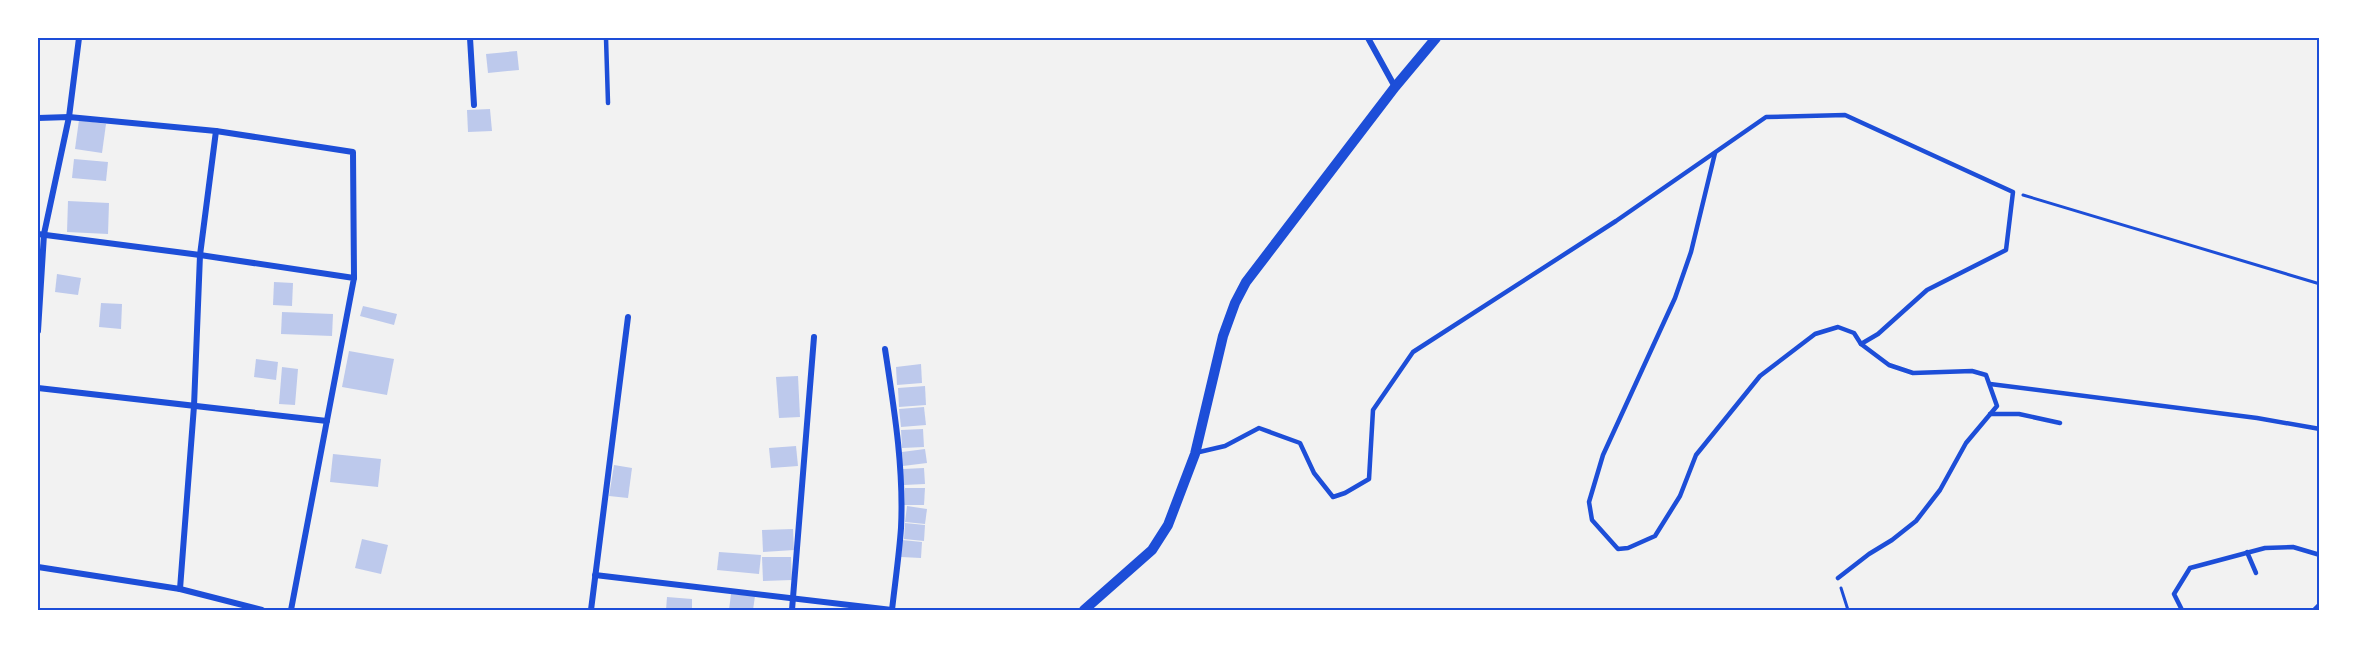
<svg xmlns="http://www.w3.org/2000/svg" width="2357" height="648" font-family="Barlow,sans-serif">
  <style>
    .building { fill: #bdc9ec }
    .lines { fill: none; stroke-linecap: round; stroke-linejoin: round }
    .path { stroke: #1d4ed8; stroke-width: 3 }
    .service { stroke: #1d4ed8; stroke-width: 4.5 }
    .minor { stroke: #1d4ed8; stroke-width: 6 }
    .tertiary { stroke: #1d4ed8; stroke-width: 10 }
    .neatline { fill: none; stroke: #1d4ed8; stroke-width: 2 }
  </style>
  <rect width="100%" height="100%" fill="#f2f2f2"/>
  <g class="building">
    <path d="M517,51L519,70L488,73L486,54Z"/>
    <path d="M490,109L492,131L468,132L467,110Z"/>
    <path d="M79,120L106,124L102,153L75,149Z"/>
    <path d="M74,159L108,162L106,181L72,178Z"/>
    <path d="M68,201L109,203L108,234L67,232Z"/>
    <path d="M57,274L81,278L78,295L55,292Z"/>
    <path d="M274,282L293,283L292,306L273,305Z"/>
    <path d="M101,303L122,304L121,329L99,327Z"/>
    <path d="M363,306L397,314L394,325L360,316Z"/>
    <path d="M282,312L333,314L332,336L281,334Z"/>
    <path d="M349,351L394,359L387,395L342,387Z"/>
    <path d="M256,359L278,362L276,380L254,377Z"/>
    <path d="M921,364L922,383L897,385L896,367Z"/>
    <path d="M282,367L298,369L295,405L279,404Z"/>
    <path d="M798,376L800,417L779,418L776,377Z"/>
    <path d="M925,386L926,405L899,407L898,388Z"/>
    <path d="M924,407L926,425L901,427L899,409Z"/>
    <path d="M923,429L924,447L902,448L901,430Z"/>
    <path d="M796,446L798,466L771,468L769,448Z"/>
    <path d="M925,449L927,463L903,466L902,452Z"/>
    <path d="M333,454L381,459L378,487L330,482Z"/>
    <path d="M614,465L632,468L628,498L609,496Z"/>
    <path d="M924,468L925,484L904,485L903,469Z"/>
    <path d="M905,488H925L924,505H904Z"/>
    <path d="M907,506L927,509L925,524L905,522Z"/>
    <path d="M905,523L925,525L924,541L904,539Z"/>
    <path d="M793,529L794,550L763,552L762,530Z"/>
    <path d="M362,539L388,545L381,574L355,568Z"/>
    <path d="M902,540L922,542L921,558L901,557Z"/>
    <path d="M719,552L761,555L759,574L717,570Z"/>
    <path d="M762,557H791L792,580L763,581Z"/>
    <path d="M731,594L755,596L753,610H729Z"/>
    <path d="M667,597L692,599V610H666Z"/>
  </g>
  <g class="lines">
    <g class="path">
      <path d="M2023,195L2320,284"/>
      <path d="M1841,588L1848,610"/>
    </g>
    <g class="service">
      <path d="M606,38L608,103"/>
      <path d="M1715,153L1691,252L1675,298L1603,455L1589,502L1592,520L1618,549L1628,548L1655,536L1680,496L1696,455L1760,376L1815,334L1838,327L1854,333L1861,344"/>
      <path d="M1990,384L2257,418L2320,429"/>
      <path d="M1990,414H2019L2060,423"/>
      <path d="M1195,453L1225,446L1259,428L1300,443L1314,473L1333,497L1345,493L1369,479L1373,410L1413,352L1616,221L1766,117L1845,115L2013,192L2006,250L1927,290L1878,334L1861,344L1889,365L1913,373L1972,371L1986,375L1997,406L1966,443L1940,490L1916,521L1892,540L1869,554L1838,578"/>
      <path d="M2247,552L2256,573"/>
      <path d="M2182,610L2174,594L2190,568L2265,548L2293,547L2320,555"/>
      <path d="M2314,610L2320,604"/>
    </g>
    <g class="minor">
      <path d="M470,38L474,105"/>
      <path d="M1368,38L1395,87"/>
      <path d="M38,118L69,117L216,131L353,152L354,278"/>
      <path d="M38,234L200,255L354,278L291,610"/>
      <path d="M38,331L44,234L69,117L79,38"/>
      <path d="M885,349C894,408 904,468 901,528C899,556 895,583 892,610"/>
      <path d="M38,388L327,421"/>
      <path d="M38,567L180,589L262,610"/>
      <path d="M595,575L892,610"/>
      <path d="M180,589L194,406L200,255L216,131"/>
      <path d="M591,610L628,317"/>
      <path d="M792,610L814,337"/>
    </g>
    <path class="tertiary" d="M1084,610L1152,550L1168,525L1195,454L1223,336L1235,303L1246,282L1395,87L1436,38"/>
  </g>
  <rect width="2357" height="648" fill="none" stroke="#ffffff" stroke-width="78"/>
  <rect x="39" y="39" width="2279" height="570" class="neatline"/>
</svg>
